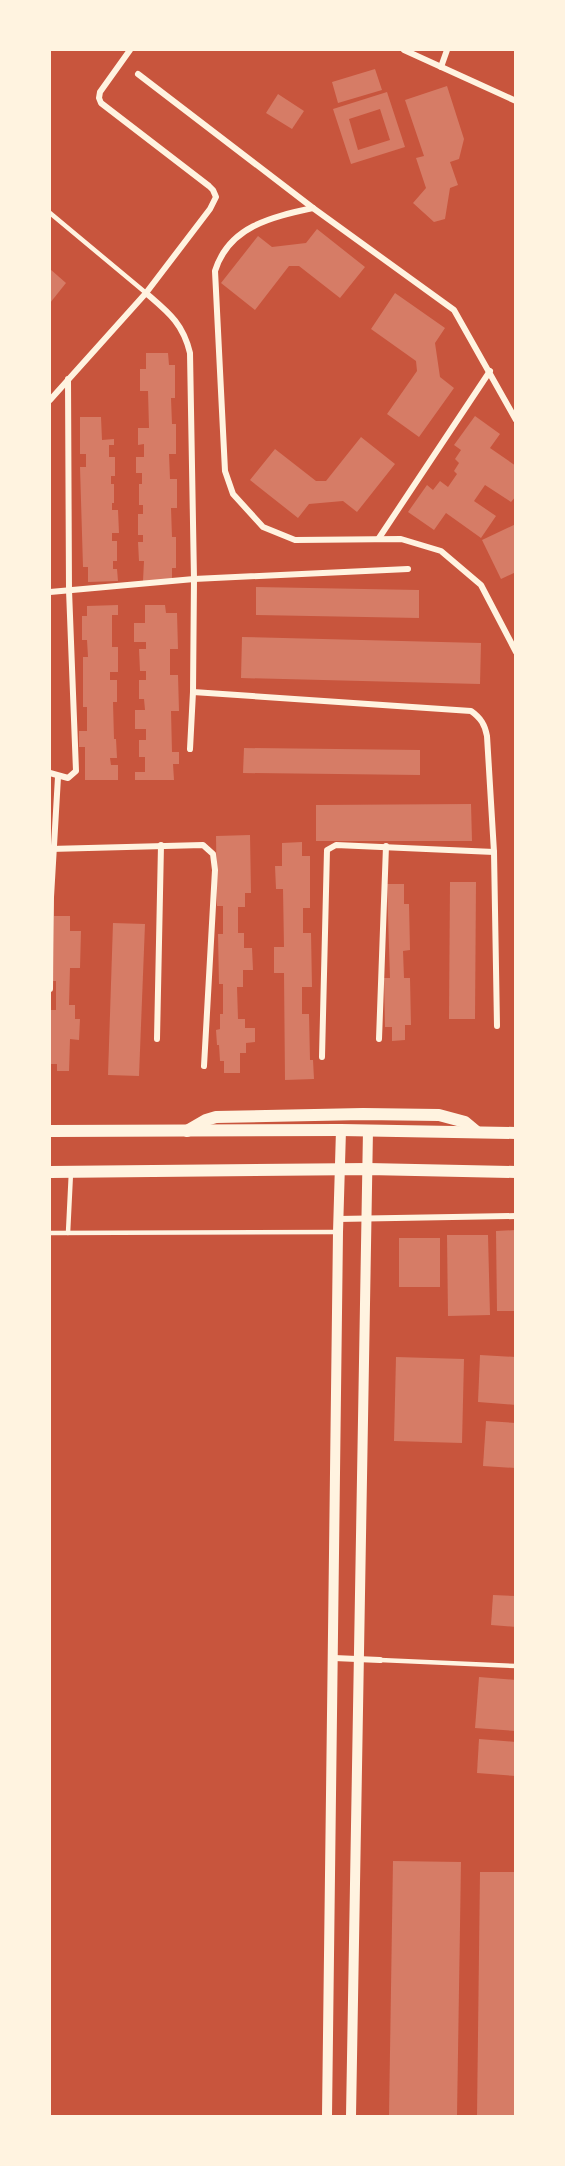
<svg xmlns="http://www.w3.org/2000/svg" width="565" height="2166" font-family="Roboto,sans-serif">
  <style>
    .building { fill: #d67c66; fill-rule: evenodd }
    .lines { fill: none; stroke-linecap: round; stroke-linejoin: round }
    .service { stroke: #fff3e0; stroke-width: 4.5 }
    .minor { stroke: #fff3e0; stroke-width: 6 }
    .tertiary { stroke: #fff3e0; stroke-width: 10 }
    .secondary { stroke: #fff3e0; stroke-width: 12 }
  </style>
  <rect width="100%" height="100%" fill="#c8553d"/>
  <g class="building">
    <path d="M375,69L382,90L338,103L332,82Z"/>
    <path d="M447,86L464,139L459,159L450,162L458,185L450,188L445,219L434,222L413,203L426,188L416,158L424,156L405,100Z"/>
    <path d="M387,92L405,147L351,164L333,109ZM380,109L390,140L358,150L349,119Z"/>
    <path d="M278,94L304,111L292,129L266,113Z"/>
    <path d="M317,229L365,267L340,298L299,266H289L255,310L221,283L258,236L272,247L306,243Z"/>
    <path d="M50,269L66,283L50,303Z"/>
    <path d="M395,293L445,328L435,343L440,377L454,388L419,437L387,414L417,371L416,361L371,329Z"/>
    <path d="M146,353H168L169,365H175V398H171L172,424H176V454H169L170,479H177V508H171L172,537H176V568H172V581H143L144,561H139L138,542H143V535H138V514H143V505H139V484H142V473H136V457H144V444L138,445V428H149L148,391H140V369H146Z"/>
    <path d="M475,416L500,434L490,448L516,466V496L511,502L485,485L474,501L496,516L481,538L446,513L434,530L408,512L427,485L433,490L440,481L448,487L457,474L454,471L459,463L455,459L461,450L454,445Z"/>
    <path d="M80,417H101L102,440L114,439V445H109V457H115V476H111V484H114V503H112V510H118L119,533H112V541H117V561H113V569H117L118,581L88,582V567H83L80,467H86V454H80Z"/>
    <path d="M361,437L395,464L357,512L343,501L309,504L298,518L250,480L275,449L316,481H326Z"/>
    <path d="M516,524V572L501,579L482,540Z"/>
    <path d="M256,587L419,590V618L256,615Z"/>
    <path d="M118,605V615H112V647H118V672H110V680H117V702H113L114,739H116L117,758H110L111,765H118V780H85V747H79V731H87V707H83V657H88L87,640H82V616H87V606Z"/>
    <path d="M145,605H165L166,613H177L178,649H170V675H178L179,711H171L172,752H179V764H173L174,780H135V772H145V757H139V740H146V729H135V710H145L144,699H139V680H146V671H140L139,649H146V642H134V623H145Z"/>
    <path d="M242,637L481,643L480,684L241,678Z"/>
    <path d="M244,748L420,750V775L243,773Z"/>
    <path d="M471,804L472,841H316V805Z"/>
    <path d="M250,835L251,893H245V907H238V933H244V948H252L253,970H243V987H237L238,1019H245V1028H255V1042L246,1043V1053H240V1073H224V1061H220L219,1045H217L216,1030L220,1029V1014H223V984H219L218,934H223V906H217L216,836Z"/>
    <path d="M302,842V856H310V908H303V933H311L312,987H302V1014H309L310,1060H313L314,1079L285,1080L284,973H274V947H284L283,889H276L275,866H282V843Z"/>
    <path d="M450,882H476L475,1019H449Z"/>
    <path d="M387,884H404V904H409L410,950L403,951L404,978H410L411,1025H405V1040L392,1041V1027H385L384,978H390Z"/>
    <path d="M54,916H70V931H81L80,968H70L69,1005H75V1019H80L79,1040L70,1039L69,1071H57V1064H50V1010H56V981H53Z"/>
    <path d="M113,923L145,924L139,1076L108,1075Z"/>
    <path d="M516,1230V1311H497L496,1231Z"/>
    <path d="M447,1235H488L490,1315L448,1316Z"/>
    <rect x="399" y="1238" width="41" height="49"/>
    <path d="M480,1355L516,1357V1405L478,1402Z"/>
    <path d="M396,1357L464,1359L462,1443L394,1441Z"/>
    <path d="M486,1421L516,1423V1468L483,1466Z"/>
    <path d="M493,1595L516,1596V1627L491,1625Z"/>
    <path d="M479,1677L516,1680V1731L475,1728Z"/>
    <path d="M479,1739L516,1742V1776L477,1773Z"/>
    <path d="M393,1861L461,1862L457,2116H389Z"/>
    <path d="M480,1872H516V2116H477Z"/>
  </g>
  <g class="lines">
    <g class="service">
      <path d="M50,213L146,293"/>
      <path d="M50,1233L338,1232"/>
      <path d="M68,1233L71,1172"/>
      <path d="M380,1660L516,1666"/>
    </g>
    <g class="minor">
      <path d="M404,50L516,101"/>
      <path d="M441,67L447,50"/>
      <path d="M138,74L313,208L454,310L516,420"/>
      <path d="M313,208C272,217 229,226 215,271L225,471L233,494L263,527L295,540L401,539L441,551L481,585L516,652"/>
      <path d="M146,293C168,312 183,323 190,353L194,579L193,692L190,749"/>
      <path d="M50,400L146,293L210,209L216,197L213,190L209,186L101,103L99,98L100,92L130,50"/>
      <path d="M379,538L490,371"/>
      <path d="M50,592L194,579L408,569"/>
      <path d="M193,692L471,711C481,718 485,725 487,736L494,852L497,1026"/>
      <path d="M50,773L68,778L76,771L69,590L68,379"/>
      <path d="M50,849L203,845L213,854L215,870L204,1066"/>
      <path d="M50,989L51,897L58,777"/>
      <path d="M157,1039L161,845"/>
      <path d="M379,1039L386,846"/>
      <path d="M322,1057L327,850L336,845L494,852"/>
      <path d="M338,1219L516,1216"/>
      <path d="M334,1658L380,1660"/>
    </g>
    <g class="tertiary">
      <path d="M327,2116L338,1232L341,1130"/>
      <path d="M351,2116L368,1130"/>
    </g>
    <g class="secondary">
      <path d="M50,1131L341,1130L516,1133"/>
      <path d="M187,1131L206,1120L216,1117L363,1114L439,1115L465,1122L477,1132"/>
      <path d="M50,1172L368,1169L516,1172"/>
    </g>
  </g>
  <rect width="565" height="2166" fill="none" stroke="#fff3e0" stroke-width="102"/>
</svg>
